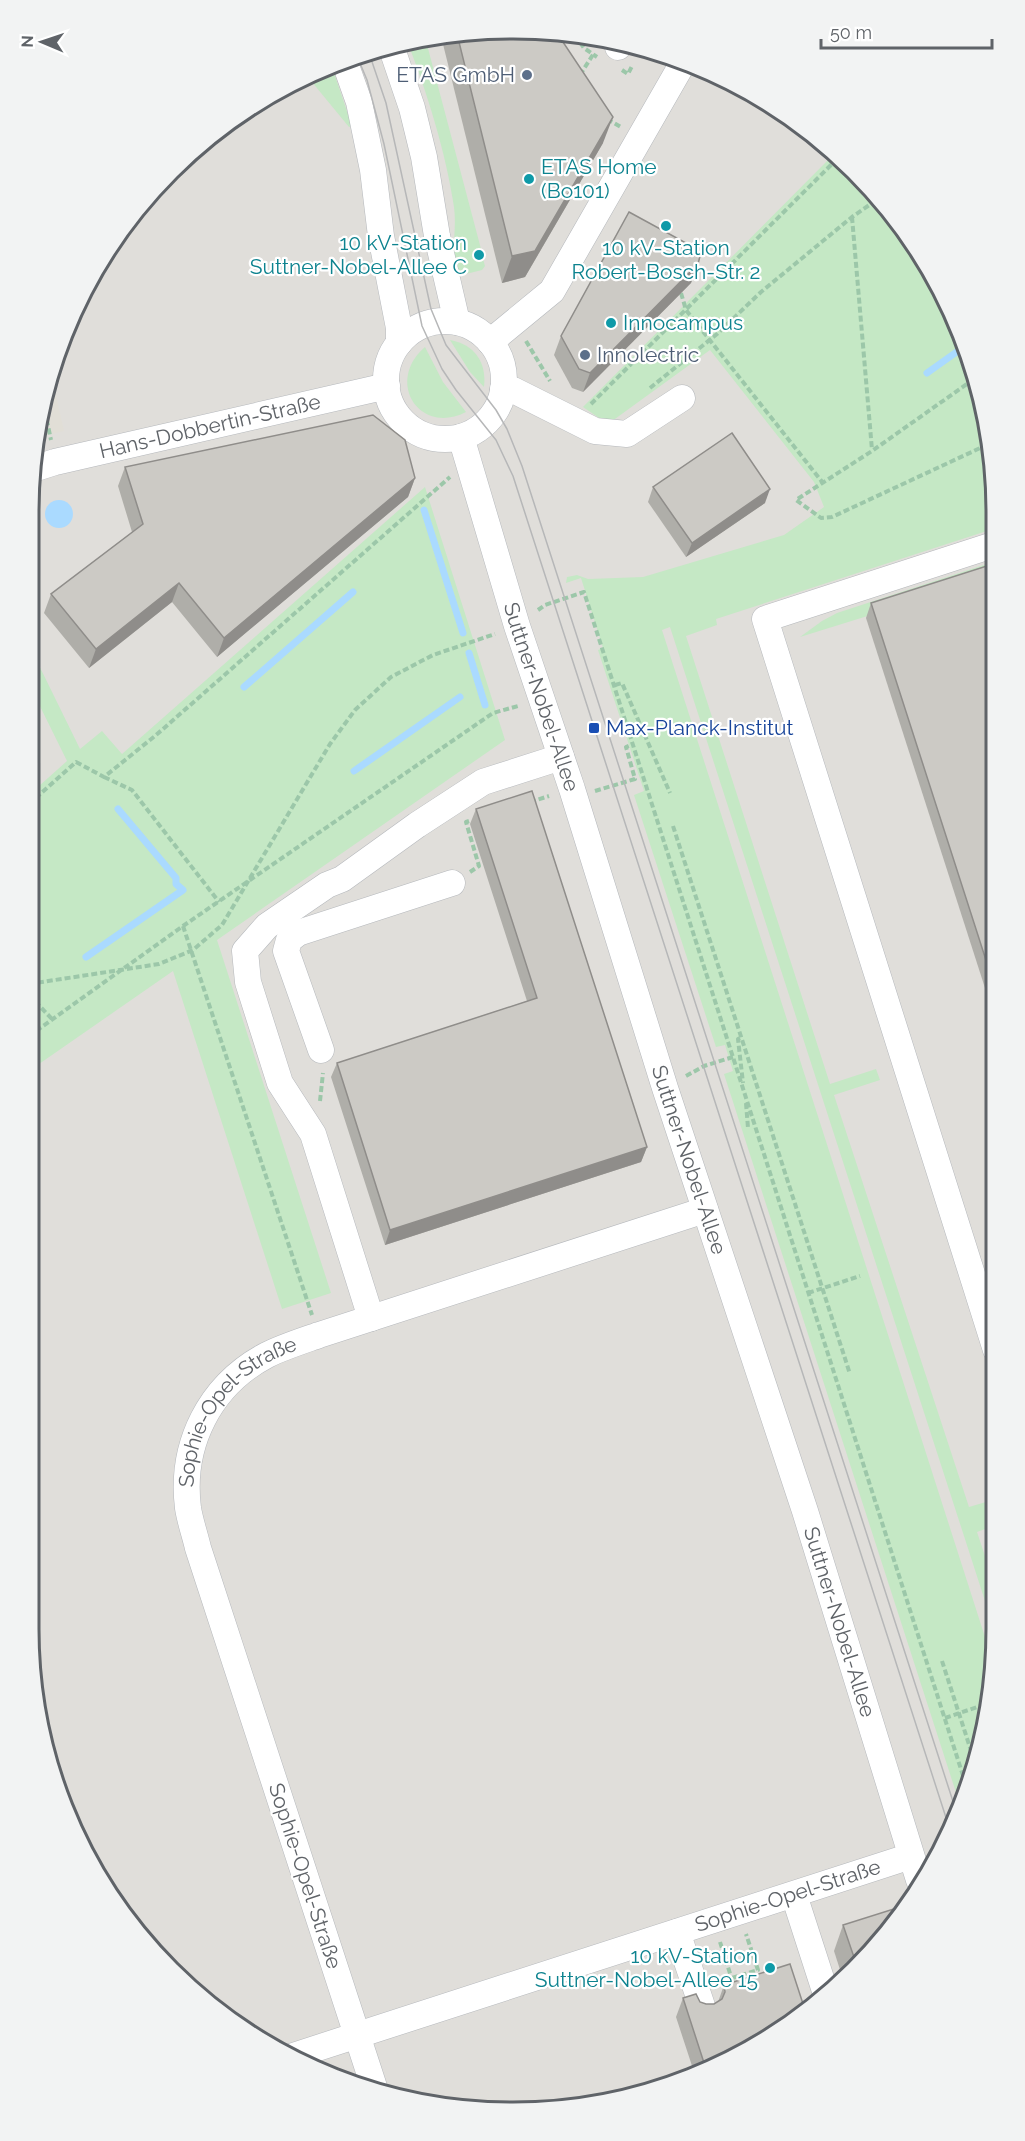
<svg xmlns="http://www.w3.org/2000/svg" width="1025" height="2141" font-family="Raleway,sans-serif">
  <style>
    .industrial { fill: #e0deda }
    .education { fill: #e1ded6 }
    .green { fill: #c5e8c5 }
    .water { fill: #aadaff }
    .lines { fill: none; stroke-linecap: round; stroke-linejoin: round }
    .stream { stroke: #aadaff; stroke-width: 7 }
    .minor-casing { stroke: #b5b8bc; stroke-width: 27 }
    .path { stroke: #9cc7a9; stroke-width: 4; stroke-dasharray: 6 3; stroke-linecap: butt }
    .minor { stroke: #fff; stroke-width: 26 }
    .tram { stroke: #b6b7b8; stroke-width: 1.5 }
    .wall { fill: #afaea9 }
    .shaded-wall { fill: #8f8d8a }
    .building { fill: #cccac5; stroke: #8f8d8a; stroke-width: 1.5 }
    .service-dot { fill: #5c6f8a; stroke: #fff; stroke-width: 2 }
    .culture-dot { fill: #0f9aa8; stroke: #fff; stroke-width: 2 }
    .transit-dot { fill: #1a4fb4; stroke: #fff; stroke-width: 2 }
    .labels { text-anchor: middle; stroke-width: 4.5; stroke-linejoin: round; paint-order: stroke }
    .service-label { font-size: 21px; fill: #4e5e75; stroke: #fff; text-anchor: end }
    .culture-label { font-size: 21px; fill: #0d838f; stroke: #fff; text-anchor: start }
    .street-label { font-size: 21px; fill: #5f6368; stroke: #fff }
    .transit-label { font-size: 21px; fill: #164399; stroke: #fff; text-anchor: start }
    .rim { fill: none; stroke: #5f6368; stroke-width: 3 }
  </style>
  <rect width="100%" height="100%" fill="#f1efe8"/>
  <path class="industrial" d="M513,29L607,38L698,65L807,128L896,218L960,327L992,449L996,1629L987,1723L960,1814L876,1948L807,2013L727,2062L575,2108L418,2103L270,2047L193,1992L129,1923L54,1784L29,1629V512L38,418L65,327L110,243L171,170L244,110L328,65L418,38Z"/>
  <path class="education" d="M51,375L64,431L36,438L38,418Z"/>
  <g class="green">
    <path d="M425,37L481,249L476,251L478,260L483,259L485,266L482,270L454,277C451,253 457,230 454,207C446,153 427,92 407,41Z"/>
    <path d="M331,64L352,126L349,127L307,76Z"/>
    <path d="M833,155L896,218L960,327L992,449L993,529L716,619L717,625L686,636L830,1084L876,1069L880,1080L834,1095L969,1507L996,1499V1525L977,1532L987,1562L996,1560V1635L670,627L662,630L993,1662L987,1723L961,1808L724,1074L733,1071L725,1045L716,1047L634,795L644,791L598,650L603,648L581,578L566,583L567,577L577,575L588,579L643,577L784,535L824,507L814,482L710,350L608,424L583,407Z"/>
    <path d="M450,340C474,344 487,362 484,387L470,372Z"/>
    <path d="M425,347L443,382L466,412C419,436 385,381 425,347Z"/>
    <path d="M425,487L505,740L217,940L331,1293L282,1309L173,971L29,1071V795L67,761L29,684V645L80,749L102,731L122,754Z"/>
    <path d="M993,562V577L800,637L822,621L837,613Z"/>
  </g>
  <circle class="water" cx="59" cy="514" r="14"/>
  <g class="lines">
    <g class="stream">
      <path d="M927,373L965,346"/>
      <path d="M424,510L463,633"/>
      <path d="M469,653L485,705"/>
      <path d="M244,687L353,592"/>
      <path d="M354,771L460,697"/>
      <path d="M86,957L183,890L176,884V878L118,809"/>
    </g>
    <defs>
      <g id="minor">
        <path d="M391,46L412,108L424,157L437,236L457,322"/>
        <path d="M618,47L621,42"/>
        <path d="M344,60L359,102L373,170L381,236L399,328V343"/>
        <circle cx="445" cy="380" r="59"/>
        <path d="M490,342L552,291L684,61"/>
        <path d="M503,389L513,390L595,431L627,434L682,398"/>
        <path id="s1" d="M461,437L517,626L572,789L665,1088L805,1511L919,1880"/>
        <path id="s2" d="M33,469L55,462L387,386"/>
        <path d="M993,545L765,619L996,1350"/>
        <path d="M321,1050L286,951L289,940L298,933L452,883"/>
        <path d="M371,1318L313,1134L280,1083L248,982L245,951L267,926L327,885L342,879L417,825L483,782L561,757"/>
        <path d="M794,1895L826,1994"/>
        <path d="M677,1932L703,2009"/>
        <path id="s3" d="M293,2056L911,1856"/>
        <path id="s4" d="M374,2087L198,1548C195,1535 190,1521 188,1508C180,1444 210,1385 267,1355C283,1347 302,1341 319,1335L705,1210"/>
      </g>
    </defs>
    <use href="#minor" class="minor-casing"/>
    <g class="path">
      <path d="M575,35L584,48L597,57"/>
      <path d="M622,70L628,74L632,66"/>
      <path d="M580,75L594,53"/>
      <path d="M607,119L621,127"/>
      <path d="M852,217L872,450"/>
      <path d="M681,293L686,310L823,483"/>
      <path d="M526,341L550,381"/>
      <path d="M974,379L872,451L796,500L821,518L832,517L991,443"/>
      <path d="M650,388L717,334L761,292L852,217L878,199"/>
      <path d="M43,402L51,440"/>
      <path d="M591,404L837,159"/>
      <path d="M538,610L545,605L584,592L967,1788"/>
      <path d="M615,685L622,683L670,793"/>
      <path d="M104,777L132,790L219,902"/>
      <path d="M595,791L635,779L626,747L633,744"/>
      <path d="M530,802L549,796"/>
      <path d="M29,804L76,762L104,777L155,736L450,477"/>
      <path d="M469,821L466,822L479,866L470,872"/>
      <path d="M673,826L850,1374"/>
      <path d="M183,926L312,1315"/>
      <path d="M29,984L159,964L193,950L222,925L330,744L355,710L391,677L433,655L495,634"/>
      <path d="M29,995L52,1019"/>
      <path d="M29,1036L183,926L493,713L518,706"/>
      <path d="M740,1038L738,1039L743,1083"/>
      <path d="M686,1076L704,1066L733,1057"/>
      <path d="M320,1101L323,1073"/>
      <path d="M746,1103L748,1128"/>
      <path d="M808,1293L860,1276"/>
      <path d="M942,1661L975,1763"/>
      <path d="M945,1718L989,1703"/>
      <path d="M720,1942L734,1986"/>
      <path d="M732,1978L758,1970L746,1934"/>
    </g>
    <use href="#minor" class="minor"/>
    <g class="tram">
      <path d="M369,53L386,103L431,309L446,345L496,410L507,429L522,466L958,1817"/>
      <path d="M357,56L367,80L384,144L422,326L442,369L456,390L496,440L513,476L950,1830"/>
    </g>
  </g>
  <g class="wall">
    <path d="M513,28L603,143L525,277L502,283L441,36Z"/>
    <path d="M698,264L691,283L583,392L572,388L554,355L561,336Z"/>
    <path d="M125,467L415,478L408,497L217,657L172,602L89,668L44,613L51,594L132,532L118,486Z"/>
    <path d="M653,487L765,503L686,557L648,502Z"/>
    <path d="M993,564L994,1016L866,618L871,603Z"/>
    <path d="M476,809L647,1147L641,1162L385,1245L331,1077L337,1063L527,1001L470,824Z"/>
    <path d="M843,1925L876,1948L843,1979L834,1951Z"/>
    <path d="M724,1985L727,2062L694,2072L676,2017L683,1998L700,2002L706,2004H714L718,2002Z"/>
  </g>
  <g class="shaded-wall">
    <path d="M613,117L603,143L525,277L502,283L512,256Z"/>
    <path d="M698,264L691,283L583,392L590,373Z"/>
    <path d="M44,418L37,437H36L38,420Z"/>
    <path d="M415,478L408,497L217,657L224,638Z"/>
    <path d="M770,489L765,503L686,557L692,543Z"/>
    <path d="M179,583L172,602L89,668L96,649Z"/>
    <path d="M647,1147L641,1162L385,1245L390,1230Z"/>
  </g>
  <g class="building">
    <path d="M513,28L557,33L613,117L535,251L512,256L457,34Z"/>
    <path d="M629,212L697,249L700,256L698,264L590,373L579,369L561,336Z"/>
    <path d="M41,407L44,418L38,420V418Z"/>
    <path d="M373,415L405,440L415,478L224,638L179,583L96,649L51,594L143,524L125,467Z"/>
    <path d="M732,433L770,489L692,543L653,487Z"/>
    <path d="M993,564L994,985L871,603Z"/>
    <path d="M28,753L31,762L28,764Z"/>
    <path d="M532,791L647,1147L390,1230L337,1063L537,998L476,809Z"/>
    <path d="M900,1907V1909L876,1948L857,1966L843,1925Z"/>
    <path d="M790,1964L806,2013L727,2062L706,2069L683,1998L696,1994L700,2002L706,2004H714L722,1999L725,1992L724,1985Z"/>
  </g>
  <g class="service-dot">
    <circle cx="527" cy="75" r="6"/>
    <circle cx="585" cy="355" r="6"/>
  </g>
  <g class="culture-dot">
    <circle cx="529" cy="179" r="6"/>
    <circle cx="666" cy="226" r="6"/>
    <circle cx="479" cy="255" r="6"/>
    <circle cx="611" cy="323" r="6"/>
    <circle cx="770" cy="1968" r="6"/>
  </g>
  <rect class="transit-dot" x="588" y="722" width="12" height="12" rx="3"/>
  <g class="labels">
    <g class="service-label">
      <text x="515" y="82">ETAS GmbH</text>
      <text x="597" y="362" text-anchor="start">Innolectric</text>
    </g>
    <g class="culture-label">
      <text x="541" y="174">ETAS Home<tspan x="541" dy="24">(Bo101)</tspan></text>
      <text x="467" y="250" text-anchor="end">10 kV-Station<tspan x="467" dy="24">Suttner-Nobel-Allee C</tspan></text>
      <text x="666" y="255" text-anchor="middle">10 kV-Station<tspan x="666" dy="24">Robert-Bosch-Str. 2</tspan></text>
      <text x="623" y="330">Innocampus</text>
      <text x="758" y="1963" text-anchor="end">10 kV-Station<tspan x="758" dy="24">Suttner-Nobel-Allee 15</tspan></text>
    </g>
    <g class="street-label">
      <text dy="7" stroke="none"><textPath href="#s2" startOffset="182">Hans-Dobbertin-Straße</textPath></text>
      <text dy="7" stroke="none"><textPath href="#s1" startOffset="272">Suttner-Nobel-Allee</textPath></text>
      <text dy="7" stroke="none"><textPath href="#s1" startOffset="758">Suttner-Nobel-Allee</textPath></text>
      <text dy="7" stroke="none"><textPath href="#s4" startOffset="726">Sophie-Opel-Straße</textPath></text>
      <text dy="7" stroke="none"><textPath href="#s1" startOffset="1244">Suttner-Nobel-Allee</textPath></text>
      <text transform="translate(305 1876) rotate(72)" y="7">Sophie-Opel-Straße</text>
      <text dy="7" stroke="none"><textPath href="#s3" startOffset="520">Sophie-Opel-Straße</textPath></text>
    </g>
    <g class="transit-label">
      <text x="606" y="735">Max-Planck-Institut</text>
    </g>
  </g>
  <path d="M0 0H1025V2141H0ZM512 39H513A473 473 0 0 1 986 512V1629A473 473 0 0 1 513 2102H512A473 473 0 0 1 39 1629V512A473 473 0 0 1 512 39Z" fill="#f2f3f3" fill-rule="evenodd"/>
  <path class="rim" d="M512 39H513A473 473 0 0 1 986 512V1629A473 473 0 0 1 513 2102H512A473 473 0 0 1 39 1629V512A473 473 0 0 1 512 39Z"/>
  <g transform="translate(42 42) rotate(272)" stroke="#ffffff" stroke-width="4.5" paint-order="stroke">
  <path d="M0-4.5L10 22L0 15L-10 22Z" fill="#5f6368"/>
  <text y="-9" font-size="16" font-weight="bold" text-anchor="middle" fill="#5f6368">N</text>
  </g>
  <path d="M821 39v9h171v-9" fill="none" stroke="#5f6368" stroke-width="3"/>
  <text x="830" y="39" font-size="18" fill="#5f6368" stroke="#ffffff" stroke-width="4.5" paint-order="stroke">50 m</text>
</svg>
